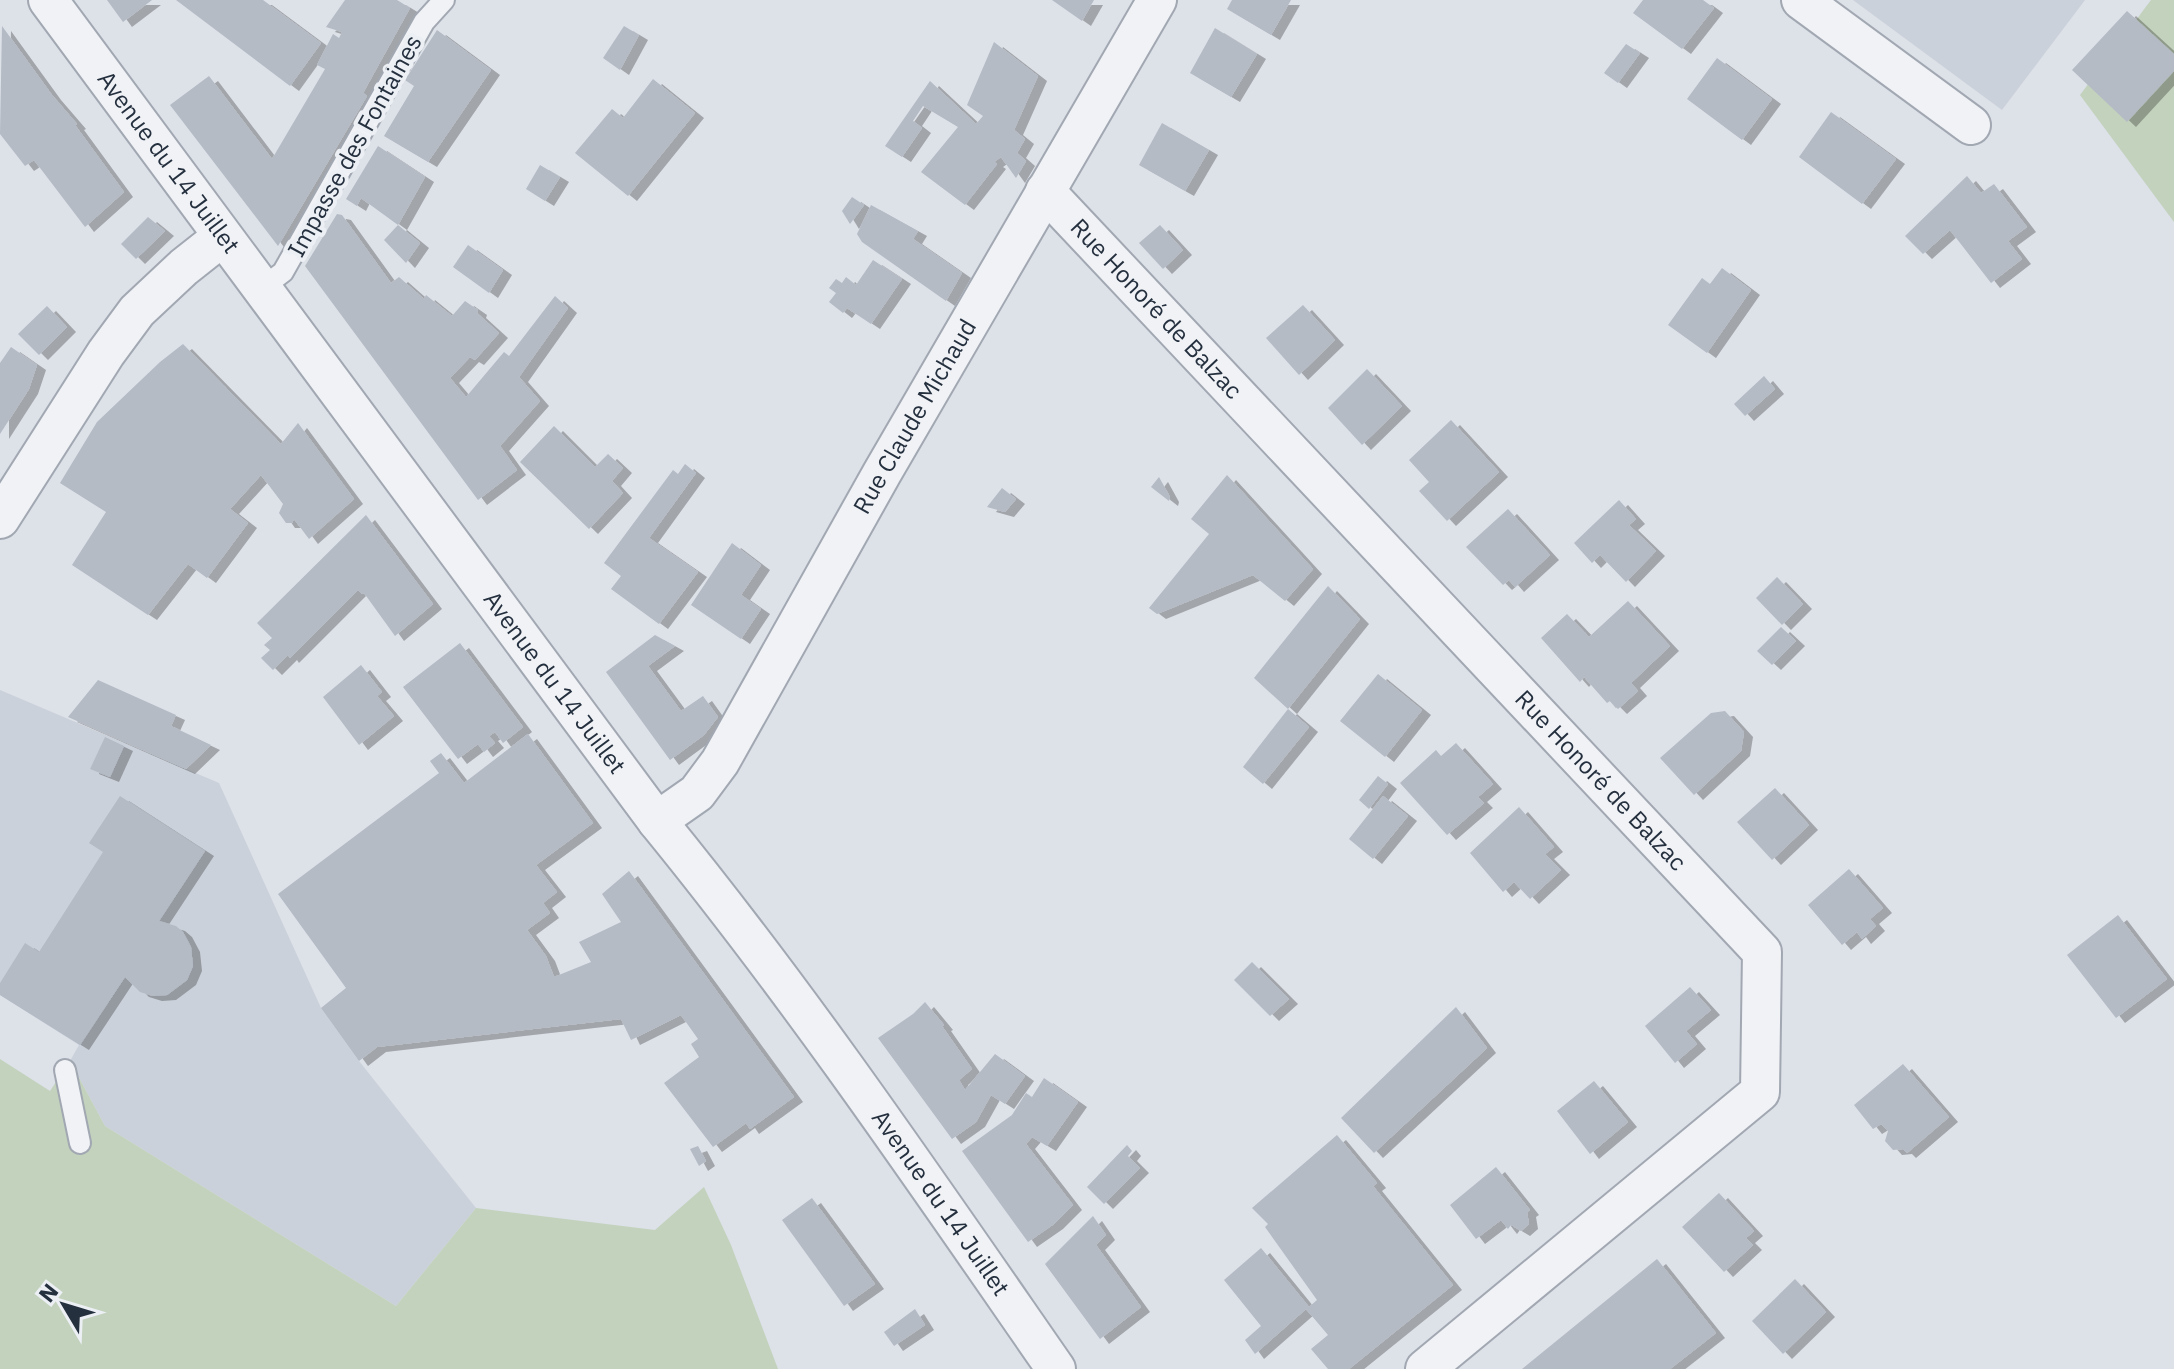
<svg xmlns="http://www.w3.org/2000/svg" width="2174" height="1369" font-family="'IBM Plex Sans',sans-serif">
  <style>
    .built { fill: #cbd1da }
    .green { fill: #c3d2bd }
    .building { fill: #b4bbc5; filter: url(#shadow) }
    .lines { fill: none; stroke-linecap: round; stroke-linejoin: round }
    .lane-casing { stroke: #a2a8b2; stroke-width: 24 }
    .street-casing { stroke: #a2a8b2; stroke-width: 42 }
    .lane { stroke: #f0f2f6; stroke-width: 20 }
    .street { stroke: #f0f2f6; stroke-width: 38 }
    .labels { text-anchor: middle; stroke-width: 8; stroke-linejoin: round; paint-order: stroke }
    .street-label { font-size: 24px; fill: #25303f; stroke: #ecf0f5 }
  </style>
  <defs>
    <filter id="shadow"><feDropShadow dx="9" dy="5" stdDeviation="0" flood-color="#0004"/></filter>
  </defs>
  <rect width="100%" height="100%" fill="#dde1e8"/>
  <g class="built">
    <path d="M1853,0H2085L2002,110Z"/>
    <path d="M0,690L219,783L321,1008L359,1061L476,1208L396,1306L105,1126L70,1061L79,1045L0,995Z"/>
  </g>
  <g class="green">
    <path d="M2151,0H2174V222L2080,95Z"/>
    <path d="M0,1059L50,1091L70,1061L105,1126L396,1306L476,1208L655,1230L704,1187L731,1245L778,1369H0Z"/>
  </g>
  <g class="building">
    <path d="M107,0H152L123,22Z"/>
    <path d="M176,0H263L321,43L290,86Z"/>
    <path d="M345,0H397L410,8L363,93L367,96L278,246L170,105L209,76L272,159L325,69L317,65L333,34L339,38L342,32L326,27Z"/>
    <path d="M1052,0H1094L1082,21Z"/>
    <path d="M1232,0H1291L1271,35L1227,9Z"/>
    <path d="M1643,0H1703L1714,8L1682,49L1633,13Z"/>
    <path d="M2127,11L2174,54V71L2127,122L2072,70Z"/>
    <path d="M2,26L52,95L77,124L75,125L124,192L85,227L34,160L25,166L0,134Z"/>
    <path d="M624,26L639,35L620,70L603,58Z"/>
    <path d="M1215,28L1257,54L1231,97L1190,73Z"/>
    <path d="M437,30L491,70L428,162L384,136L414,86L405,80Z"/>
    <path d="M994,42L1038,76L1014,130L1025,139L1017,153L1026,161L1016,178L1001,157L994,162L997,164L965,205L921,172L958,127L923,106L913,121L922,128L902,157L885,146L930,81L976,124L983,116L967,105Z"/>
    <path d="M1626,44L1640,53L1618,83L1604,73Z"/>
    <path d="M1717,58L1772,99L1742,140L1687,99Z"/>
    <path d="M653,79L695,113L628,196L575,153L612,109L623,118Z"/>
    <path d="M1831,112L1896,159L1862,204L1799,157Z"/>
    <path d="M1162,123L1209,150L1185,191L1139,165Z"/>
    <path d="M378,146L425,177L398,225L361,198L357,206L346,199Z"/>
    <path d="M540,165L560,177L545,201L526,189Z"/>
    <path d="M1967,176L1981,193L1994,184L2027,227L2008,241L2022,259L1991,283L1950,230L1923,254L1905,236Z"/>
    <path d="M852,197L864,205L850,224L842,211Z"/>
    <path d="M871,205L918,231L913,239L962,273L946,301L862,242L857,234Z"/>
    <path d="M337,214L342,215L391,283L399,277L424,299L426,295L452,316L465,301L478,310L477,313L499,333L475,360L470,357L450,378L466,397L504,352L509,356L555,296L568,308L519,377L540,401L500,446L517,470L478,500L305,266Z"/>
    <path d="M148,217L165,231L136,259L121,244Z"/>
    <path d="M398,225L420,243L406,263L384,240Z"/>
    <path d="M1160,225L1183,250L1163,269L1139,243Z"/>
    <path d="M468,245L503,270L489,293L453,267Z"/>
    <path d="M873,260L902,279L871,324L847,308L843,313L829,302L836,293L829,288L836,279L842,283L846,277L856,285Z"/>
    <path d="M1722,268L1751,290L1707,353L1668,325L1702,278L1710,284Z"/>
    <path d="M1303,305L1335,340L1299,375L1266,338Z"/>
    <path d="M47,306L67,327L39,355L18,334Z"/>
    <path d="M183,344L281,444L298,423L354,499L309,539L294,519L292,523H286L279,513L283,504L261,475L230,509L248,523L207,578L188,564L148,615L72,565L106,512L60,483L97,422L160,362Z"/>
    <path d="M11,347L37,365L29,389L0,434V363Z"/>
    <path d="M1367,369L1402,406L1362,445L1328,408Z"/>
    <path d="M1764,376L1775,389L1745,416L1734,404Z"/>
    <path d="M1451,420L1499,472L1447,521L1419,491L1429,482L1409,460Z"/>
    <path d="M554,426L595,467L608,454L623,468L612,481L623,493L589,529L520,462Z"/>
    <path d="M685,464L696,473L649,538L698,572L659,624L611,589L621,576L604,563L673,470L678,474Z"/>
    <path d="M1227,475L1313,569L1285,601L1253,575L1157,614L1149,608L1209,534L1191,519Z"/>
    <path d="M1159,477L1170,497L1169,501L1151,487Z"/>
    <path d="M1002,488L1016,499L1005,512L987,507Z"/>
    <path d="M1619,500L1636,519L1629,525L1656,551L1626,582L1600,555L1592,563L1574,543Z"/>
    <path d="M1508,509L1550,555L1515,587L1509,580L1503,585L1466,547Z"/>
    <path d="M366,515L433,604L395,636L364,593L362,594L358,590L290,658L288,655L273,670L261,658L270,650L264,645L272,638L257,623Z"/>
    <path d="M732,543L761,565L741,595L761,609L741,639L691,605Z"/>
    <path d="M1777,577L1803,604L1782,625L1756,598Z"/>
    <path d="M1328,586L1360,619L1288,709L1254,678Z"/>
    <path d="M1628,601L1670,646L1631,683L1638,691L1618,709L1610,701L1607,703L1584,677L1580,682L1541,638L1567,614L1589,637Z"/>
    <path d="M1781,627L1796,641L1772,665L1757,651Z"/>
    <path d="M655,635L675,646L648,666L681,711L703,696L718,717L704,735L670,760L606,672Z"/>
    <path d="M460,643L523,727L503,743L495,732L489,736L495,743L484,752L478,744L458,759L403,687Z"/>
    <path d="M361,665L382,692L377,696L394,716L359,745L323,697Z"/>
    <path d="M1378,674L1422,710L1385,757L1340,721Z"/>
    <path d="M98,680L176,715L171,726L211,745L186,769L68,717Z"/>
    <path d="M1288,709L1309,727L1263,784L1243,767Z"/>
    <path d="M1725,711L1744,732L1741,751L1694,795L1660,758L1711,713Z"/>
    <path d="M528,734L593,823L536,865L557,892L543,903L550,913L527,930L546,956L554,977L591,962L579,942L621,922L602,894L629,871L794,1097L750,1129L746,1123L713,1147L664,1083L699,1057L691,1044L698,1039L681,1015L631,1040L621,1019L377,1047L359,1061L321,1008L346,988L278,894L439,773L430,761L441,753L464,783Z"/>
    <path d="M105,737L124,746L110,777L90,769Z"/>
    <path d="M1456,743L1493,784L1478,797L1484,803L1447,835L1400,783L1436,750L1441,756Z"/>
    <path d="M1378,776L1388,784L1369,809L1359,800Z"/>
    <path d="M1775,788L1809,825L1772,860L1737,822Z"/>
    <path d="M120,796L205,851L159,921L176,926L183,932L191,947L193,966L187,980L167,995L153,996L140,992L125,977L80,1045L0,995V983L25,943L39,952L103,852L89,843Z"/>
    <path d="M1383,796L1408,816L1373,859L1349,839Z"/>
    <path d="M1519,807L1554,847L1545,854L1561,870L1530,899L1514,882L1503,892L1470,853Z"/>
    <path d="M1849,869L1883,908L1870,919L1876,926L1862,939L1857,932L1842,945L1808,905Z"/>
    <path d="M2118,915L2167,979L2116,1018L2067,955Z"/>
    <path d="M1252,962L1289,999L1270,1016L1234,980Z"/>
    <path d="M1690,987L1711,1010L1686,1031L1697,1044L1675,1063L1645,1026Z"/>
    <path d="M925,1002L944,1025L942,1026L972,1069L959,1080L965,1090L995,1054L1025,1076L1005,1104L991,1095L976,1122L952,1139L878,1038L913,1014Z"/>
    <path d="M1456,1007L1487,1048L1374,1153L1341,1118Z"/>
    <path d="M1903,1064L1949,1117L1907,1153L1903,1149L1893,1150L1885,1141L1888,1131L1881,1124L1873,1129L1854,1105Z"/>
    <path d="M1044,1078L1078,1102L1047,1146L1032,1137L1026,1144L1073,1205L1054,1224L1028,1242L962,1151L1012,1115L1026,1093L1032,1097Z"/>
    <path d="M1594,1081L1628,1122L1590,1154L1557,1111Z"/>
    <path d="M1337,1135L1377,1183L1373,1186L1453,1285L1349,1369H1328L1311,1349L1328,1335L1306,1309L1255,1354L1245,1340L1261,1326L1224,1280L1261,1248L1309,1307L1317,1300L1265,1227L1268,1224L1252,1208Z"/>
    <path d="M1127,1145L1132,1151L1128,1156L1140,1168L1104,1204L1087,1187Z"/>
    <path d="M698,1146L706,1161L699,1166L690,1149Z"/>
    <path d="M1496,1167L1530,1210L1527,1212L1529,1224L1521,1231L1511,1225L1508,1229L1501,1220L1476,1239L1450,1205Z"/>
    <path d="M1719,1193L1754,1231L1746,1238L1753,1245L1724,1272L1682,1227Z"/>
    <path d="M812,1198L875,1284L844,1306L782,1220Z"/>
    <path d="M1093,1216L1106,1235L1096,1245L1141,1307L1100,1339L1045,1264Z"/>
    <path d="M1657,1259L1716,1333L1670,1369H1522Z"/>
    <path d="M1795,1279L1826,1312L1783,1354L1752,1321Z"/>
    <path d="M915,1309L925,1325L894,1346L884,1332Z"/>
  </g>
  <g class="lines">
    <defs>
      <g id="lane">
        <path d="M262,288L283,272L424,22L444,0"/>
        <path d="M65,1070L80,1143"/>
      </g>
      <g id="street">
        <path id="s1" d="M48,0L657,821C800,996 927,1183 1056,1369"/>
        <path d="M1801,0L1971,125"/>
        <path id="s2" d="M1045,191L1762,952L1760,1092L1425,1369"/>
        <path d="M0,519L106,353L137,311L184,267L222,237"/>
        <path id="s3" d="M657,821L697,793L720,762L882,473L1157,0"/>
      </g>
    </defs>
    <use href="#lane" class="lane-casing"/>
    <use href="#street" class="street-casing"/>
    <use href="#lane" class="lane"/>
    <use href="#street" class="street"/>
  </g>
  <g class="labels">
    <g class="street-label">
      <text transform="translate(355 146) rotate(-61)" y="8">Impasse des Fontaines</text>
      <text dy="8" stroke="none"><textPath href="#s1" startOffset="202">Avenue du 14 Juillet</textPath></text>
      <text dy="8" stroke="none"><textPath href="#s2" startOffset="162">Rue Honoré de Balzac</textPath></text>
      <text dy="8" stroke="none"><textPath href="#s3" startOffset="484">Rue Claude Michaud</textPath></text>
      <text dy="8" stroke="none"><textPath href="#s1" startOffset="850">Avenue du 14 Juillet</textPath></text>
      <text dy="8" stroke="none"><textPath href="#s2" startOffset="810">Rue Honoré de Balzac</textPath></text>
      <text dy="8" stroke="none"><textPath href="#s1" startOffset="1498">Avenue du 14 Juillet</textPath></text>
    </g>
  </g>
  <g transform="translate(64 1305) rotate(308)" stroke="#ecf0f5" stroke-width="6" paint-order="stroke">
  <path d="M0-6L14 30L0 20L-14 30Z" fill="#25303f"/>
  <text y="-12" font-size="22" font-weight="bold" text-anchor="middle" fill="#25303f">N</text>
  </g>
</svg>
